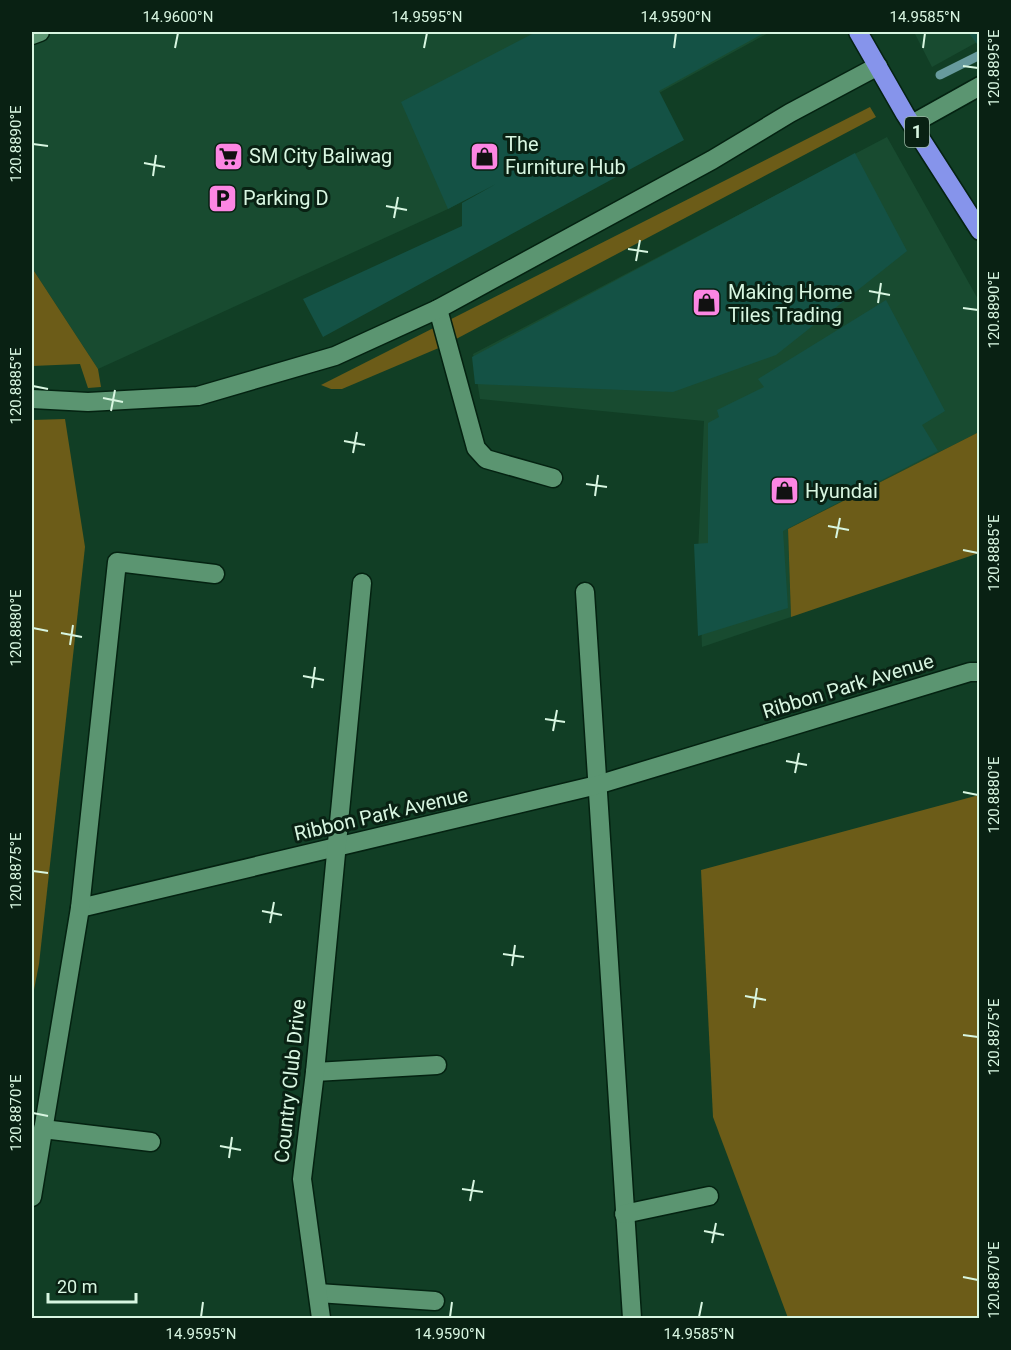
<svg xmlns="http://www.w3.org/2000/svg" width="1011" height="1350" font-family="Roboto,sans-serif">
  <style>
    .built { fill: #184b30 }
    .green { fill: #6c5c18 }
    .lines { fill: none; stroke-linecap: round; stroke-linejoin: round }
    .stream { stroke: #679a9d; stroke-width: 9 }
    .building { fill: #145245 }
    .minor-casing { stroke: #042211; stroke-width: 21 }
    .highway-casing { stroke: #042211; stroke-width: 21 }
    .minor { stroke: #5b9571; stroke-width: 18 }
    .highway { stroke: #8694eb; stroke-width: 18 }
    .ticks { fill: none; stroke: #d8f6e1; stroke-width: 2 }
    .labels { text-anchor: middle; stroke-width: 6; stroke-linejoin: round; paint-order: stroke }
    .shield { fill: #092113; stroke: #9ab6a3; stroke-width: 1.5 }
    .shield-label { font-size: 18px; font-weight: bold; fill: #d8f6e1 }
    .poi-label { font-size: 20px; fill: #d8f6e1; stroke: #092113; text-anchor: start }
    .street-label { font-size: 20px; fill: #d8f6e1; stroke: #092113 }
    .neatline { fill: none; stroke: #d8f6e1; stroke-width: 2 }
    .ticks-label { font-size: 15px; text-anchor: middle; fill: #d8f6e1 }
  </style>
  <rect width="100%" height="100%" fill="#113e25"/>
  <g class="built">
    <path d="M32,32H770L448,209L98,369L32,268Z"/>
    <path d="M914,32H979V41L932,67Z"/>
    <path d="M887,137L979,301V432L788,529L791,617L702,647L698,553L704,421L480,399L473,354Z"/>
  </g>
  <g class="green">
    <path d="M870,107L876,117L441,347L342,389H331L321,385Z"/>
    <path d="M32,268L98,369L101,387L88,388L80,364L32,366Z"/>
    <path d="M65,419L85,547L39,964L32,1000V420Z"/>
    <path d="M979,432V553L791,617L788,529Z"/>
    <path d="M979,795V1318H788L713,1117L701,870Z"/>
  </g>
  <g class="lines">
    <path class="stream" d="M940,75L980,55"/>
  </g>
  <g class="building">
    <path d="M536,32H766L659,91L684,140L323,337L303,299L462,226V203L496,184L448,209L401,102Z"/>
    <path d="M968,32H980V43L977,44Z"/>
    <path d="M855,153L907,251L776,355L673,392L475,384L472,357Z"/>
    <path d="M886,300L945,411L922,425L938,451L783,531L788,608L698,636L694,544L708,543V423L719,417L717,410L764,387L758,379Z"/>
  </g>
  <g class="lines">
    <defs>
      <g id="minor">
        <path d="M32,35L40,32"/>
        <path d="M912,124L980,86"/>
        <path d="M438,309L476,448L486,459L553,478"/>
        <path d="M32,399L88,402L198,396L335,356L438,309L712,160L790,113L878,66"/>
        <path d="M585,592L632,1318"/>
        <path d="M80,908L597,785L970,672H980"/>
        <path d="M315,1072L437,1065"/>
        <path d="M43,1129L151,1142"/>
        <path d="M32,1197L80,908L117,562L215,574"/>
        <path d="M624,1214L709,1196"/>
        <path d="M318,1293L435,1301"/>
        <path d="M321,1318L302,1179L315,1072L362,583"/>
      </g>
      <path id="highway" d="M858,32L905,114L980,231"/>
    </defs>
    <use href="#minor" class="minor-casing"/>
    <use href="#highway" class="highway-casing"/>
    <use href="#minor" class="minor"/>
    <use href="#highway" class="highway"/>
  </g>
  <path class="ticks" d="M175,48L178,33M424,48L427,33M674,48L676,33M923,48L925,33M963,66L978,68M33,144L48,146M144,163L165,167M153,176L156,155M386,206L407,210M394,218L398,197M628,249L648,252M636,261L640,240M869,291L890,295M878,303L881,283M963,308L978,310M33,386L48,389M103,398L123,402M111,411L115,390M344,441L365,445M353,453L357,432M586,484L607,487M595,496L598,475M828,526L849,530M836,538L840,518M963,550L978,553M33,628L48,631M61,633L82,637M70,645L73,625M303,676L324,680M312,688L315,667M545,719L565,722M553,731L557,710M786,761L807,765M795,773L799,753M963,792L978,795M33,871L48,873M262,911L282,915M270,923L274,902M503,954L524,957M512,966L515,945M745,996L766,1000M754,1008L757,988M963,1035L978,1037M33,1113L48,1116M220,1146L241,1150M229,1158L232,1137M462,1189L483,1192M470,1201L474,1180M704,1231L724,1235M712,1243L716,1223M963,1277L978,1280M201,1317L203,1302M450,1317L452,1302M699,1317L702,1302"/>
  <defs>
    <symbol id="supermarket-square" viewBox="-11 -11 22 22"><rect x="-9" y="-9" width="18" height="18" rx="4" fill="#fc86e3" stroke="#092113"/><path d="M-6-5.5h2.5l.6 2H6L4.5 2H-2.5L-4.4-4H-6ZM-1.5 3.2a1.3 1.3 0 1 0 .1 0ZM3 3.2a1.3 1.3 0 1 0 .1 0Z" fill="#111"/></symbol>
    <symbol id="shop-square" viewBox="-11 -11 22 22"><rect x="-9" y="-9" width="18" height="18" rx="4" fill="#fc86e3" stroke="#092113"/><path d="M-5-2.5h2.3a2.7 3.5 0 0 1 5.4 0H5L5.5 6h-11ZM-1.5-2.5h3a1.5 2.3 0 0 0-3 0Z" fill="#111"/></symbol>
    <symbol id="parking-square" viewBox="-11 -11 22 22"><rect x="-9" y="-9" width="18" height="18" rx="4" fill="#fc86e3" stroke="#092113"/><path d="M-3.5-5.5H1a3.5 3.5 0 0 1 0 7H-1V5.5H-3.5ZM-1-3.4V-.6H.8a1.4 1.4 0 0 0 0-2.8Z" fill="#111"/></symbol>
  </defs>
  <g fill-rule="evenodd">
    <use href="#supermarket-square" x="212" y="140" width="33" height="33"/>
    <use href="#shop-square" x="468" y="140" width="33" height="33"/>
    <use href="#parking-square" x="206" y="182" width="33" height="33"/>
    <use href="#shop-square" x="690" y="286" width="33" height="33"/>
    <use href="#shop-square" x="768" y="474" width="33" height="33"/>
  </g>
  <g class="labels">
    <rect class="shield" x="905" y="117" width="24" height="30" rx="4.5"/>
    <g class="shield-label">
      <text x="917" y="138">1</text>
    </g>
    <g class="poi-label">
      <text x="505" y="151">The<tspan x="505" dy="23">Furniture Hub</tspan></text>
      <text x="249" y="163">SM City Baliwag</text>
      <text x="243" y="205">Parking D</text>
      <text x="728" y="299">Making Home<tspan x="728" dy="23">Tiles Trading</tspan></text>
      <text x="805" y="498">Hyundai</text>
    </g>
    <g class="street-label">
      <text transform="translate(848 686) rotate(-17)" y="7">Ribbon Park Avenue</text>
      <text transform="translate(381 814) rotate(-13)" y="7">Ribbon Park Avenue</text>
      <text transform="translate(290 1081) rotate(-84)" y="7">Country Club Drive</text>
    </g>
  </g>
  <rect width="1011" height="1350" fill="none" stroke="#092113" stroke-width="66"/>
  <path d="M48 1293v9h88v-9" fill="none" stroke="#d8f6e1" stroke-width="3"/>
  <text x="57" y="1293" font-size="18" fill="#d8f6e1" stroke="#092113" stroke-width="4.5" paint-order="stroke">20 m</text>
  <rect x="33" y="33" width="945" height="1284" class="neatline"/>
  <g class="ticks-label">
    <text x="178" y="22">14.9600°N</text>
    <text x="427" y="22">14.9595°N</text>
    <text x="676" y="22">14.9590°N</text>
    <text x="925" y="22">14.9585°N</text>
    <text transform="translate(994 68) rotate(-90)" y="5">120.8895°E</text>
    <text transform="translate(16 144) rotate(-90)" y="5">120.8890°E</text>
    <text transform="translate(994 310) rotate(-90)" y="5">120.8890°E</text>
    <text transform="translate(16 386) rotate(-90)" y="5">120.8885°E</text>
    <text transform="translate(994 553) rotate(-90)" y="5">120.8885°E</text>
    <text transform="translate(16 628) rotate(-90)" y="5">120.8880°E</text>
    <text transform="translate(994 795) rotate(-90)" y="5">120.8880°E</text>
    <text transform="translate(16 871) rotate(-90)" y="5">120.8875°E</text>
    <text transform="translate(994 1037) rotate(-90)" y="5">120.8875°E</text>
    <text transform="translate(16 1113) rotate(-90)" y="5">120.8870°E</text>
    <text transform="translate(994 1280) rotate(-90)" y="5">120.8870°E</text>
    <text x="201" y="1339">14.9595°N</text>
    <text x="450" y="1339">14.9590°N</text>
    <text x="699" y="1339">14.9585°N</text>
  </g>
</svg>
